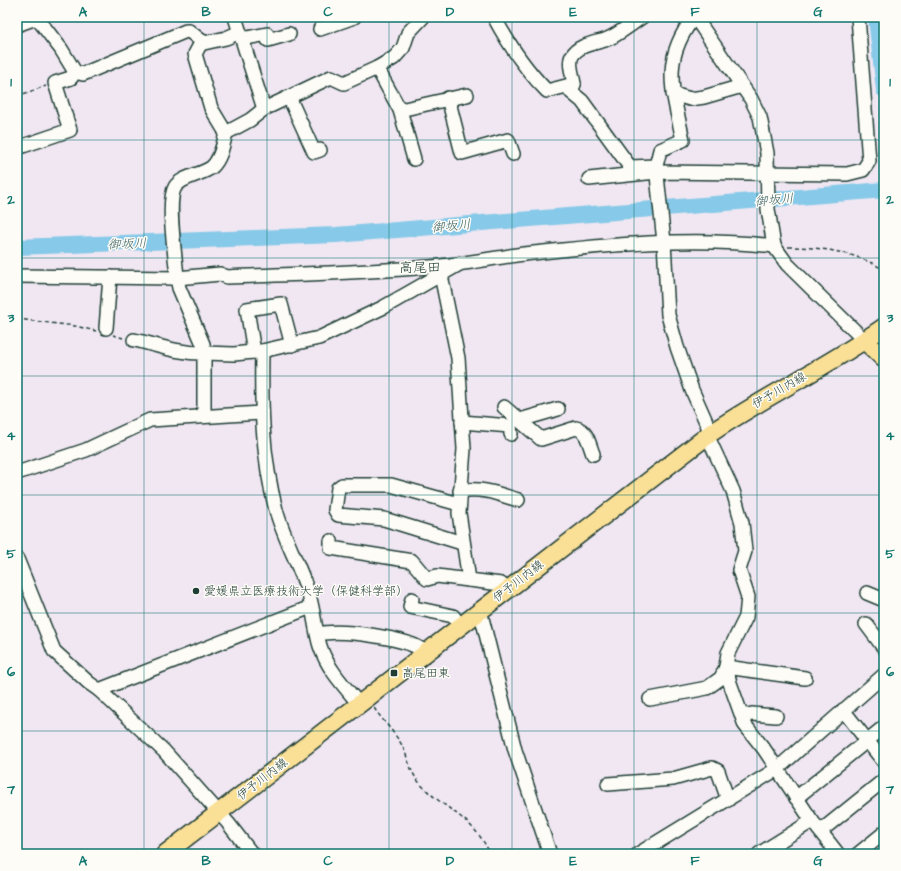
<svg xmlns="http://www.w3.org/2000/svg" width="901" height="871" font-family="'Architects Daughter','Klee One',sans-serif">
  <style>
    .lines { fill: none; stroke-linecap: round; stroke-linejoin: round }
    .river { stroke: #87c9e8; stroke-width: 16 }
    .minor-casing { stroke: #1f3d34; stroke-width: 16 }
    .major-casing { stroke: #1f3d34; stroke-width: 20 }
    .path { stroke: #1f3d34; stroke-width: 1.5; stroke-dasharray: 4 3; stroke-linecap: butt }
    .minor { stroke: #fdfcf7; stroke-width: 13 }
    .major { stroke: #fadf96; stroke-width: 17 }
    .grid { fill: none; stroke: #0f766e; stroke-width: 1; stroke-opacity: 0.55 }
    .poi-dot { fill: #1f3d34; stroke: #fdfcf7; stroke-width: 1.5 }
    .labels { text-anchor: middle; stroke-width: 3; stroke-linejoin: round; paint-order: stroke }
    .street-label { font-size: 12px; fill: #1f3d34; stroke: #fdfcf7 }
    .poi-label { font-size: 12px; fill: #1f3d34; stroke: #fdfcf7; text-anchor: start }
    .water-label { font-size: 13px; font-style: italic; fill: #396061; stroke: #fdfcf7 }
    .quarter-label { font-size: 14px; fill: #1f3d34; stroke: #fdfcf7 }
    .neatline { fill: none; stroke: #0f766e; stroke-width: 1.5 }
    .grid-label { font-size: 13px; text-anchor: middle; font-weight: bold; fill: #0f766e }
  </style>
  <rect width="100%" height="100%" fill="#f0e7f2"/>
  <filter id="ink" filterUnits="userSpaceOnUse"><feTurbulence type="fractalNoise" baseFrequency=".025" numOctaves="2"/><feDisplacementMap in="SourceGraphic" scale="8" xChannelSelector="R" yChannelSelector="G"/><feConvolveMatrix kernelMatrix="1 2 1 2 8 2 1 2 1" color-interpolation-filters="sRGB"/></filter>
  <g filter="url(#ink)">
    <g class="lines">
      <g class="river">
        <path d="M876,17L884,90"/>
        <path d="M17,247L336,235L884,190"/>
      </g>
      <defs>
        <g id="minor">
          <path d="M235,17L264,109"/>
          <path d="M423,17L408,33L403,48L394,58L377,68L344,83L331,77L264,109L250,120L226,133C223,144 221,159 212,167C202,175 182,176 175,187C166,202 176,258 177,278L179,288L203,344L204,353L234,354L262,351L319,338L384,307L461,263"/>
          <path d="M494,17C509,45 525,69 547,91L574,84L571,92L582,101L630,167L656,166L664,242L668,315L677,347L692,390L711,433"/>
          <path d="M695,17L751,99L760,117L767,153L768,209L774,246L787,264L865,341"/>
          <path d="M37,18L61,49L75,72L83,74L186,31H189L204,43L226,38L240,32"/>
          <path d="M17,25L39,17"/>
          <path d="M320,29L354,17"/>
          <path d="M242,39L267,34L268,40L289,34"/>
          <path d="M202,41L195,54L211,108L226,133"/>
          <path d="M377,68L400,110L414,159"/>
          <path d="M574,84C573,76 568,63 572,56C578,45 595,43 605,40C617,36 631,24 642,17"/>
          <path d="M673,94L690,99L704,97L742,86"/>
          <path d="M289,97L314,152L320,150"/>
          <path d="M448,98L462,153L508,140L513,154"/>
          <path d="M400,110L467,95"/>
          <path d="M17,148L70,130L55,83L71,78L75,72"/>
          <path d="M656,166L660,150L683,140C673,91 660,61 694,17"/>
          <path d="M589,179L656,172L847,174L863,170L869,161L858,17"/>
          <path d="M441,275L458,358L464,449L459,513L469,580L501,584L506,590"/>
          <path d="M17,276L177,278L220,274L227,277C294,274 362,273 429,267C461,265 492,258 524,254C607,245 691,236 774,246"/>
          <path d="M106,328L110,277"/>
          <path d="M134,340C158,345 180,354 204,353V416"/>
          <path d="M262,351C261,406 262,456 276,510C284,539 300,566 309,595C314,612 315,629 320,646C327,668 344,686 359,704"/>
          <path d="M254,352L247,309L281,304L292,345"/>
          <path d="M504,407L541,439L576,428C587,430 589,444 593,454"/>
          <path d="M520,420L558,409"/>
          <path d="M462,422L510,426L511,434"/>
          <path d="M707,435L733,491L742,523L745,551L739,570L748,597L746,617L728,653L726,667L730,683L745,725L764,749L812,821L838,854"/>
          <path d="M17,473L86,450L150,420L261,413"/>
          <path d="M460,491C482,487 498,494 518,500"/>
          <path d="M459,504L391,485H342L338,488L335,510L338,515L384,519L462,543"/>
          <path d="M331,541V548L412,561L427,579L437,576L469,580"/>
          <path d="M17,559L54,651L89,683L99,690L311,607"/>
          <path d="M867,593L884,600"/>
          <path d="M412,599L410,607L453,616L460,625"/>
          <path d="M480,610L515,750L550,854"/>
          <path d="M866,624L884,648"/>
          <path d="M318,634C340,629 408,637 425,652"/>
          <path d="M99,690L164,751L228,823L252,854"/>
          <path d="M650,699L707,688L721,678L726,667L805,678"/>
          <path d="M843,710L884,762"/>
          <path d="M742,716L752,714L776,716"/>
          <path d="M608,784L673,779L712,768L718,771L728,800"/>
          <path d="M796,798L884,727"/>
          <path d="M822,830L884,780"/>
          <path d="M638,854L777,769L884,675"/>
          <path d="M759,854L812,821"/>
          <path d="M858,854L884,833"/>
        </g>
        <g id="major">
          <path d="M865,341L884,359"/>
          <path d="M165,854L711,433C767,395 829,366 884,327"/>
        </g>
      </defs>
      <use href="#minor" class="minor-casing"/>
      <use href="#major" class="major-casing"/>
      <g class="path">
        <path d="M17,96L46,86"/>
        <path d="M788,247C821,247 856,252 884,270"/>
        <path d="M17,319L75,326L96,331"/>
        <path d="M113,335L123,338"/>
        <path d="M374,708C383,721 396,734 403,747C408,758 410,771 418,781C442,810 473,815 490,854"/>
      </g>
      <use href="#minor" class="minor"/>
      <use href="#major" class="major"/>
    </g>
  </g>
  <path class="grid" d="M144,17V854M267,17V854M389,17V854M512,17V854M634,17V854M757,17V854M17,140H884M17,258H884M17,376H884M17,495H884M17,613H884M17,731H884"/>
  <g class="poi-dot">
    <circle cx="196" cy="591" r="4"/>
    <rect x="390" y="669" width="8" height="8" rx="2"/>
  </g>
  <g class="labels">
    <g class="street-label">
      <text transform="translate(779 390) rotate(-30)" y="4">伊予川内線</text>
      <text transform="translate(518 581) rotate(-38)" y="4">伊予川内線</text>
      <text transform="translate(262 779) rotate(-38)" y="4">伊予川内線</text>
    </g>
    <g class="poi-label">
      <text x="204" y="595">愛媛県立医療技術大学（保健科学部）</text>
      <text x="402" y="677">高尾田東</text>
    </g>
    <g class="water-label">
      <text transform="translate(774 199) rotate(-5)" y="5">御坂川</text>
      <text transform="translate(451 225) rotate(-5)" y="5">御坂川</text>
      <text transform="translate(127 243) rotate(-2)" y="5">御坂川</text>
    </g>
    <g class="quarter-label">
      <text x="420" y="272">高尾田</text>
    </g>
  </g>
  <rect width="901" height="871" fill="none" stroke="#fdfcf7" stroke-width="44"/>
  <rect x="22" y="22" width="857" height="827" class="neatline"/>
  <g class="grid-label">
    <text x="83" y="16">A</text>
    <text x="206" y="16">B</text>
    <text x="328" y="16">C</text>
    <text x="450" y="16">D</text>
    <text x="573" y="16">E</text>
    <text x="695" y="16">F</text>
    <text x="818" y="16">G</text>
    <text x="11" y="86">1</text>
    <text x="890" y="86">1</text>
    <text x="11" y="204">2</text>
    <text x="890" y="204">2</text>
    <text x="11" y="322">3</text>
    <text x="890" y="322">3</text>
    <text x="11" y="440">4</text>
    <text x="890" y="440">4</text>
    <text x="11" y="558">5</text>
    <text x="890" y="558">5</text>
    <text x="11" y="676">6</text>
    <text x="890" y="676">6</text>
    <text x="11" y="794">7</text>
    <text x="890" y="794">7</text>
    <text x="83" y="865">A</text>
    <text x="206" y="865">B</text>
    <text x="328" y="865">C</text>
    <text x="450" y="865">D</text>
    <text x="573" y="865">E</text>
    <text x="695" y="865">F</text>
    <text x="818" y="865">G</text>
  </g>
</svg>
